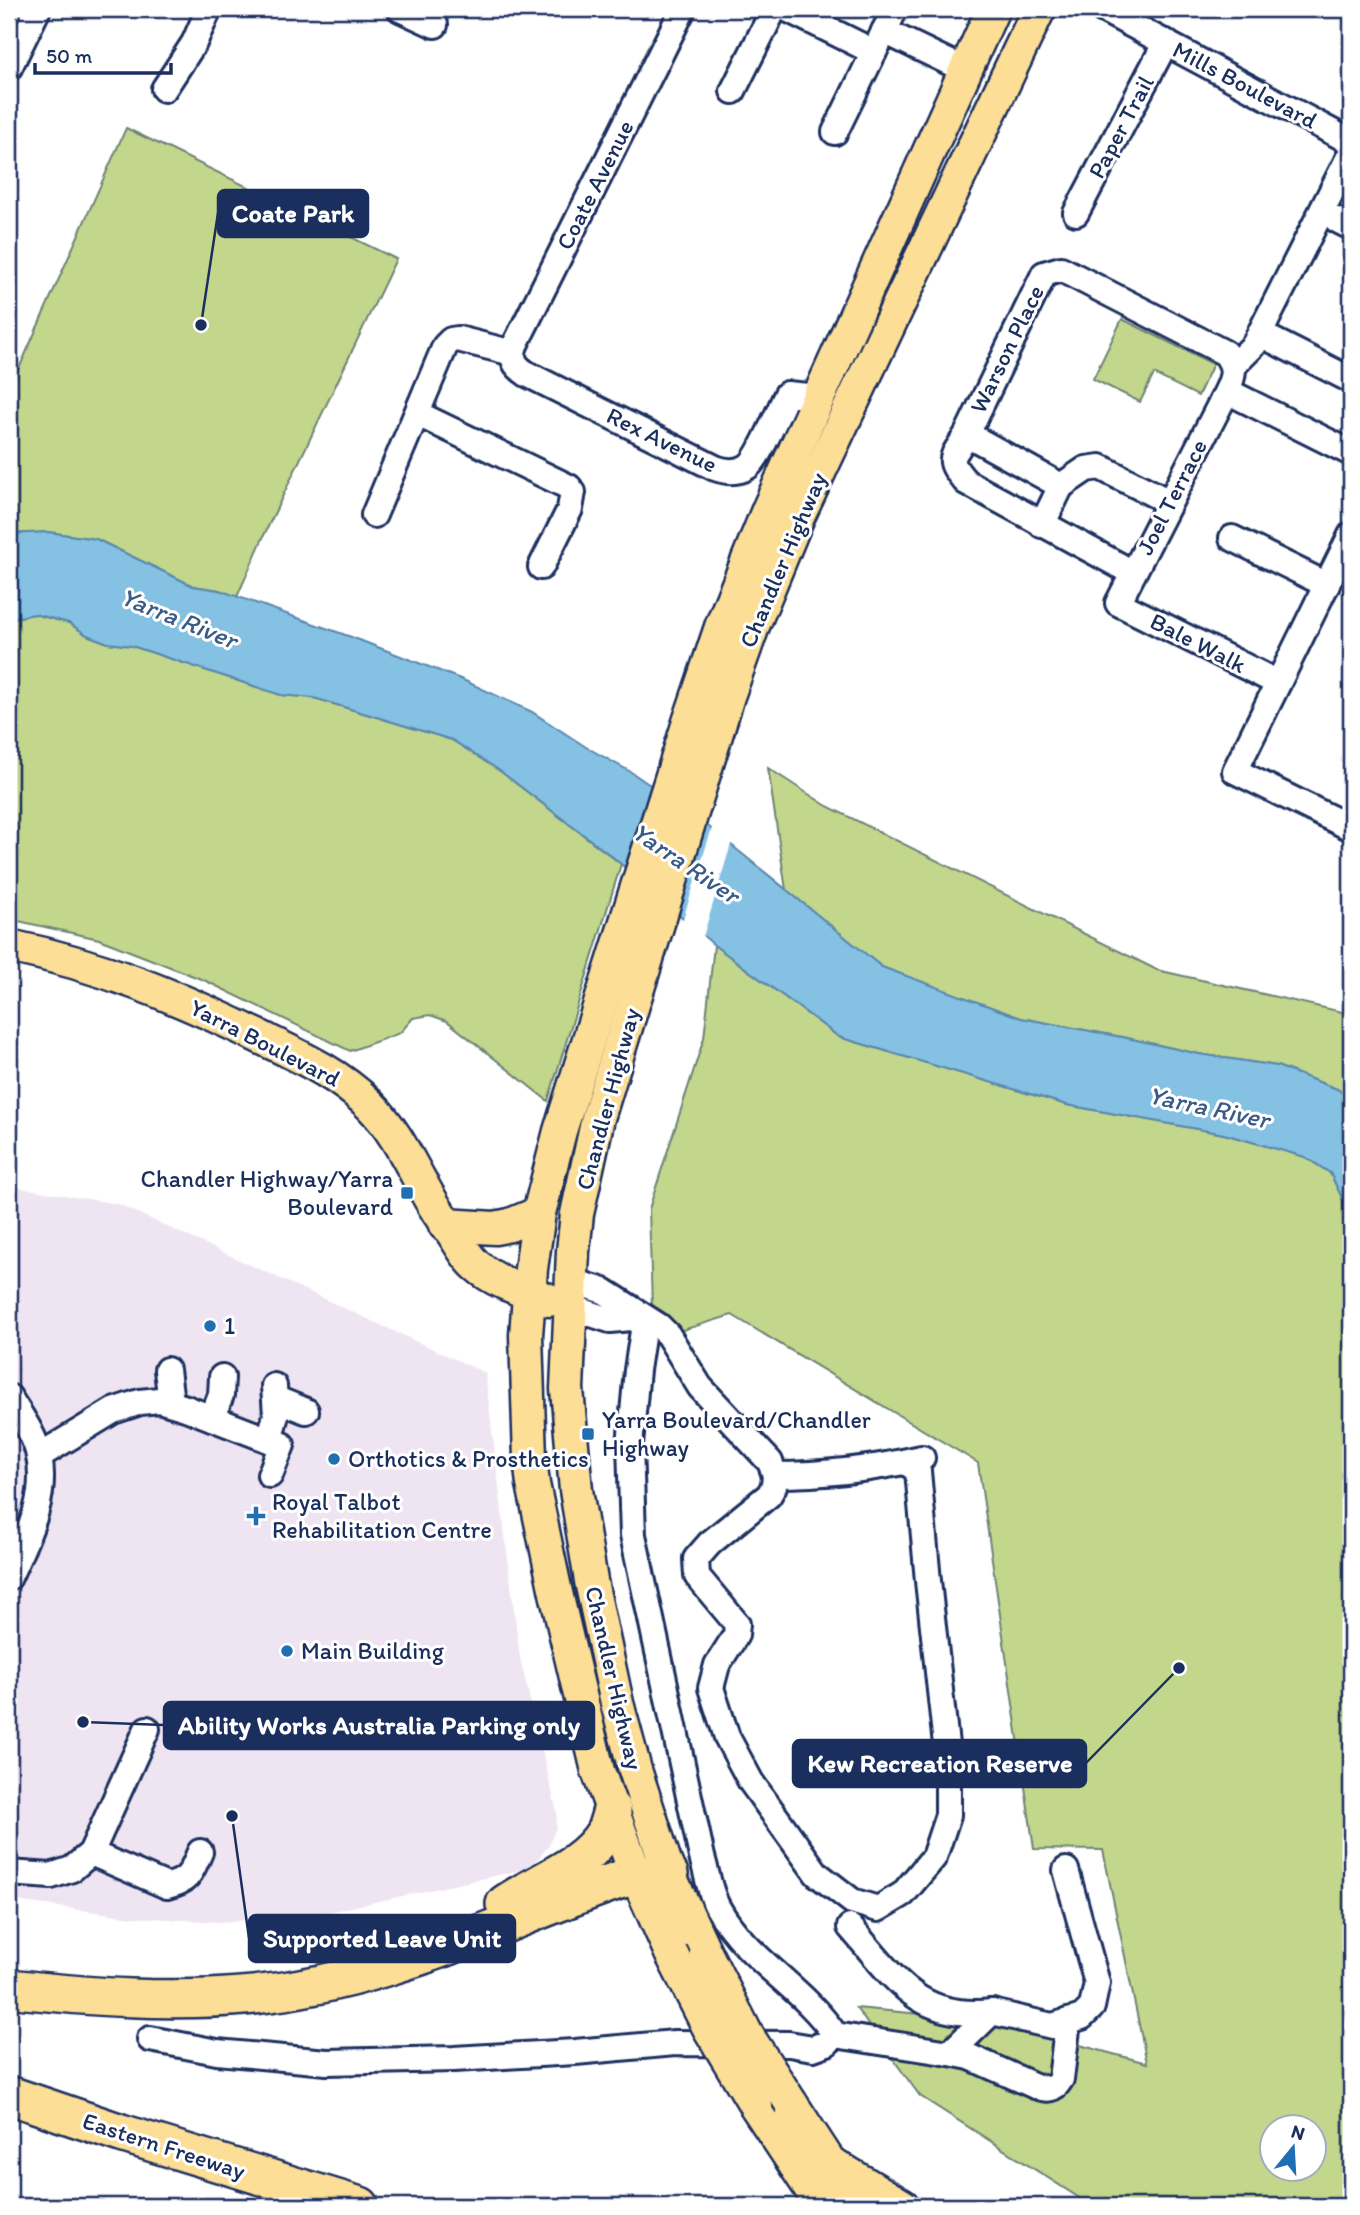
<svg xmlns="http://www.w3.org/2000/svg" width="1360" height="2215" font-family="Itim,sans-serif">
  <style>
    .built { fill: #efe5f2 }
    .green { fill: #c2d78c; stroke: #6e8375; stroke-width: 2; fill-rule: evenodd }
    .water { fill: #84c1e3; stroke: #5a87ae; stroke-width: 2 }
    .pier { fill: #fff }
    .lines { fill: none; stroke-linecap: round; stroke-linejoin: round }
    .minor-casing { stroke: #1b2f5e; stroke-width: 30 }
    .major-casing { stroke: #1b2f5e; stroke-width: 37 }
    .highway-casing { stroke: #1b2f5e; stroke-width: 42 }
    .minor { stroke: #fff; stroke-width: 24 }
    .major { stroke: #fcde96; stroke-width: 32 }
    .highway { stroke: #fcde96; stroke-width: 37 }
    .major-bridge-casing { stroke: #1b2f5e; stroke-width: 37; stroke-linecap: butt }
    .major-bridge { stroke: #fcde96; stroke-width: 32 }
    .poi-dot { fill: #1f6fb2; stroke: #fff; stroke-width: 2.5 }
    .labels { text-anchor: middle; stroke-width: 6; stroke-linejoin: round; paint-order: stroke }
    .street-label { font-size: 24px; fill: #1b2f5e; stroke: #fff }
    .poi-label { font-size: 24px; fill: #1b2f5e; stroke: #fff; text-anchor: start }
    .water-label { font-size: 26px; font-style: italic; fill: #3a5b86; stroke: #fff }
    .leader { fill: none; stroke: #1b2f5e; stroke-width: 2.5 }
    .callout-dot { fill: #1b2f5e; stroke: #fff; stroke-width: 2.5 }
    .callout { fill: #1b2f5e; stroke: #1b2f5e; stroke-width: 2.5 }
    .callout-label { font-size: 26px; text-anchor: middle; font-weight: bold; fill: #fff }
  </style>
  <rect width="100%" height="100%" fill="#fff"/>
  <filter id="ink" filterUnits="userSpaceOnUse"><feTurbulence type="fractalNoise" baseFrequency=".0143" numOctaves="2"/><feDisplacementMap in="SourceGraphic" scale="14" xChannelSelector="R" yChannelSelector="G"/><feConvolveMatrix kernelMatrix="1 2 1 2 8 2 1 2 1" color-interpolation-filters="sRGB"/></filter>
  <g filter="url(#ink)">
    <path class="built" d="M9,1186L118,1204L485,1373L520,1658L557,1812L556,1828L549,1845L537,1860L521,1870L311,1916L219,1922L132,1917L9,1900Z"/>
    <g class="green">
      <path d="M126,128L396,259L265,533L237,597L219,590L193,586L96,539L48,532L9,534V391Z"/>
      <path d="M1122,319L1213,364L1198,396L1154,374L1140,402L1093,379Z"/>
      <path d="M34,614L69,623L87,635L108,643L132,646L281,695L314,698L452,740L500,771L621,864L548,1101L447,1021L430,1015L413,1018L400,1033L350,1051L206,981L99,939L9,919V619Z"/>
      <path d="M768,768L827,806L1157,970L1351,1014V1099L1337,1089L1277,1066L1199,1054L1127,1038L1021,1018L928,985L881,967L786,890Z"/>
      <path d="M714,945L839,1037L1067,1105L1224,1134L1305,1157L1330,1173L1351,1216V2206H1092L920,2096L856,2008L986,2020L1147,2063L1103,1850L1034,1849L978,1463L732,1315L653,1339L649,1209L704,1038ZM1272,2128H1314V2170H1272Z"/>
    </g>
    <path class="water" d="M48,532L96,539L193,586L219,590L354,638L463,680L532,712L586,747L631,772L693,814L882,967L1021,1018L1127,1038L1199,1054L1277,1066L1337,1089L1351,1099V1216L1330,1173L1305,1157L1224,1134L1067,1105L839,1037L714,945L614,858L500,771L452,740L314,698L281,695L132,646L108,643L87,635L69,623L34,614L9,619V534Z"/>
    <path class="pier" d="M713,825L732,841L702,940L682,922Z"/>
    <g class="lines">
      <defs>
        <g id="minor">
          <path d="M400,9L435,25"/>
          <path d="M683,9L515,345C510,359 515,366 527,374L715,468C726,472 737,473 747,467C759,460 780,408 787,394L819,397"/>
          <path d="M787,9L874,52"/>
          <path d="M1102,9L1351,142"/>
          <path d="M884,31L965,70"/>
          <path d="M9,68L38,9"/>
          <path d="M164,89L194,43L209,9"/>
          <path d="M733,91L774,9"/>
          <path d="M835,132L895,9"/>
          <path d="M1076,213L1166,42"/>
          <path d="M1337,220L1351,227"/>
          <path d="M1272,340L1351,380"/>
          <path d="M1234,365L1254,345L1351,153"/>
          <path d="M1227,391L1118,603L1278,683"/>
          <path d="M418,414L569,487L573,492L570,509L541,567"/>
          <path d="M967,434L1061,486L1042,525"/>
          <path d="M1061,486L1086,469L1100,467L1169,502"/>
          <path d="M374,515L445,346L451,340L458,339L513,353"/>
          <path d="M1351,535L1235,771L1351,828"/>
          <path d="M1232,538L1327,585"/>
          <path d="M1133,573L966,482C945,458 952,459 967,434L1044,274L1061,269L1225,353C1236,368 1234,375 1227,391L1351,453"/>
          <path d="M572,1281L604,1291L659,1326L668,1335L700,1387L770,1462L775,1475C826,1475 873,1469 922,1458"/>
          <path d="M570,1307L610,1320L642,1317"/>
          <path d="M167,1370L171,1402"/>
          <path d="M9,1397C20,1415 35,1435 39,1456C48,1499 26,1539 9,1577"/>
          <path d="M276,1399L306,1411"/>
          <path d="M212,1418L221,1395L222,1377"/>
          <path d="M269,1440L276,1415L274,1386"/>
          <path d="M39,1456L113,1411L140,1402L159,1400L186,1408L282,1445L270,1475"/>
          <path d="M775,1475L774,1486L769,1495L710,1543L696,1559L697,1576L737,1624L736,1635L717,1665L711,1688L727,1737L751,1782L817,1874L852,1901L878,1909L903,1894L934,1857L948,1815V1763L928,1581L918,1471L906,1462"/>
          <path d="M91,1853L167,1886C190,1881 191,1872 200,1852"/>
          <path d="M9,1873L51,1876L72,1869L91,1853L147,1729"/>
          <path d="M850,1927C895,1978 917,2020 992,2012"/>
          <path d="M835,2035L950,2053L992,2012L1052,2026L1082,2017L1092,2007L1097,1983L1066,1870"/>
          <path d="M150,2039L217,2052L327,2062L454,2059L575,2052L675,2043L789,2044L813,2048L827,2043L835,2035C803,1987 746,1959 718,1908C710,1894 707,1873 702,1857L633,1535L630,1445L637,1370L645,1318"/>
          <path d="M950,2053L970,2057L1035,2086C1047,2090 1054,2091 1061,2079L1068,2021"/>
        </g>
        <g id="major">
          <path d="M9,946C101,965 178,997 262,1038C299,1056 339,1074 369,1104C406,1140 420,1192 452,1232C460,1243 466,1257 477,1266C496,1283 525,1291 549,1300"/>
          <path d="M445,1225L495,1228L510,1225L539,1213"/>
          <path d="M671,1953L636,1875L598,1771L556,1593L533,1484L530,1459L526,1335L531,1269L539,1213L560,1131L689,722L721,627L768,510L993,9"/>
          <path d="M706,1954L669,1874L635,1770L617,1703L591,1581L576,1490L567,1389L573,1251L577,1214L598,1118L728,696L753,626L798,517L1039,9"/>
          <path d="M791,2103L858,2206"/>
          <path d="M756,2106L822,2206"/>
          <path d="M836,2166L903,2206"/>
        </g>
        <g id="highway">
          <path d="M505,1904C536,1882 585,1867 605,1832C608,1825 610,1817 612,1810"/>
          <path d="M9,1988C89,1997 173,2003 254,1995C299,1990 345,1980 389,1966C467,1943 542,1906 619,1880L636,1875L669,1874"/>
          <path d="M9,2095L121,2133L360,2206"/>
        </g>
      </defs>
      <use href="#minor" class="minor-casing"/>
      <use href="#major" class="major-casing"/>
      <use href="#highway" class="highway-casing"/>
      <use href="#minor" class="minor"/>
      <use href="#major" class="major"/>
      <use href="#highway" class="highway"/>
      <defs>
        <g id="major-bridge">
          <path d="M671,1953L709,2028L756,2106"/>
          <path d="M706,1954L747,2035L791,2103"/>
        </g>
      </defs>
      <use href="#major-bridge" class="major-bridge-casing"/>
      <use href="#major-bridge" class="major-bridge"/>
    </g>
  </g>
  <g class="poi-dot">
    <rect x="400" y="1186" width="14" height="14" rx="3.5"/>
    <circle cx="210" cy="1326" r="7"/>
    <rect x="581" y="1427" width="14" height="14" rx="3.5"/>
    <circle cx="334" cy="1459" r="7"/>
    <path d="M252.5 1505.5h7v7h7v7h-7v7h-7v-7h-7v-7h7z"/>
    <circle cx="287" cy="1651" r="7"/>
  </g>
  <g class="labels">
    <g class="street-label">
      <text transform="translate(1245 85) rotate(28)" y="8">Mills Boulevard</text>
      <text transform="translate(1121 127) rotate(-62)" y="8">Paper Trail</text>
      <text transform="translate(595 185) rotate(-63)" y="8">Coate Avenue</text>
      <text transform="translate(1007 349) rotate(-64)" y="8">Warson Place</text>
      <text transform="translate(662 440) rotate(26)" y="8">Rex Avenue</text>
      <text transform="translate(1172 497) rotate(-63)" y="8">Joel Terrace</text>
      <text transform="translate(783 560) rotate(-67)" y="8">Chandler Highway</text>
      <text transform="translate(1198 643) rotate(27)" y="8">Bale Walk</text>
      <text transform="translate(265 1043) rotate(27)" y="8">Yarra Boulevard</text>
      <text transform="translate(608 1099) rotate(-75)" y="8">Chandler Highway</text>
      <text transform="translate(614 1678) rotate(77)" y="8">Chandler Highway</text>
      <text transform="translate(164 2146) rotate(18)" y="8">Eastern Freeway</text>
    </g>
    <g class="poi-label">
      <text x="393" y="1187" text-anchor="end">Chandler Highway/Yarra<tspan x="393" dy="28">Boulevard</tspan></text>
      <text x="224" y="1334">1</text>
      <text x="602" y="1428">Yarra Boulevard/Chandler<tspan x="602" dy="28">Highway</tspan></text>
      <text x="348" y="1467">Orthotics &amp; Prosthetics</text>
      <text x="272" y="1510">Royal Talbot<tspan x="272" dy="28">Rehabilitation Centre</tspan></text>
      <text x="301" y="1659">Main Building</text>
    </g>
    <g class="water-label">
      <text transform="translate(179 618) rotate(22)" y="9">Yarra River</text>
      <text transform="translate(686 863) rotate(34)" y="9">Yarra River</text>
      <text transform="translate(1209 1107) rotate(12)" y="9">Yarra River</text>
    </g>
  </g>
  <path class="leader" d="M201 325L218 213M83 1722L164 1725M1179 1668L1086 1763M232 1816L249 1938"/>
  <g class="callout-dot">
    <circle cx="201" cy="325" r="7"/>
    <circle cx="83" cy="1722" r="7"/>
    <circle cx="1179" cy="1668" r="7"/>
    <circle cx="232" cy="1816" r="7"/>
  </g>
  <g class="callout">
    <rect x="218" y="190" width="150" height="47" rx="7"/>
    <rect x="164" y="1702" width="430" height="47" rx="7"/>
    <rect x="793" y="1740" width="293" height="47" rx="7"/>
    <rect x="249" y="1915" width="266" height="47" rx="7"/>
  </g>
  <g class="callout-label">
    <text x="293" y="222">Coate Park</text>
    <text x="379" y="1734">Ability Works Australia Parking only</text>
    <text x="940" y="1772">Kew Recreation Reserve</text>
    <text x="382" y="1947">Supported Leave Unit</text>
  </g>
  <rect width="1360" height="2215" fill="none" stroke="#fff" stroke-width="35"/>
  <rect x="18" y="18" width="1325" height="2180" fill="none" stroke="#1b2f5e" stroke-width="2.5" filter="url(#ink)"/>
  <g transform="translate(1293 2148) rotate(18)"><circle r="33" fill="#ffffff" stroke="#a4acbf" stroke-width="2"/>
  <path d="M0-5L12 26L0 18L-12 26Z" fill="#1f6fb2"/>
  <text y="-10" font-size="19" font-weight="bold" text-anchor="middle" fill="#1b2f5e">N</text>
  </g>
  <path d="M35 63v10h136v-10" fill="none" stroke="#1b2f5e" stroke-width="3.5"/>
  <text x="46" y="63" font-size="21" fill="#1b2f5e" stroke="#ffffff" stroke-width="5" paint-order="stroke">50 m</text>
</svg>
